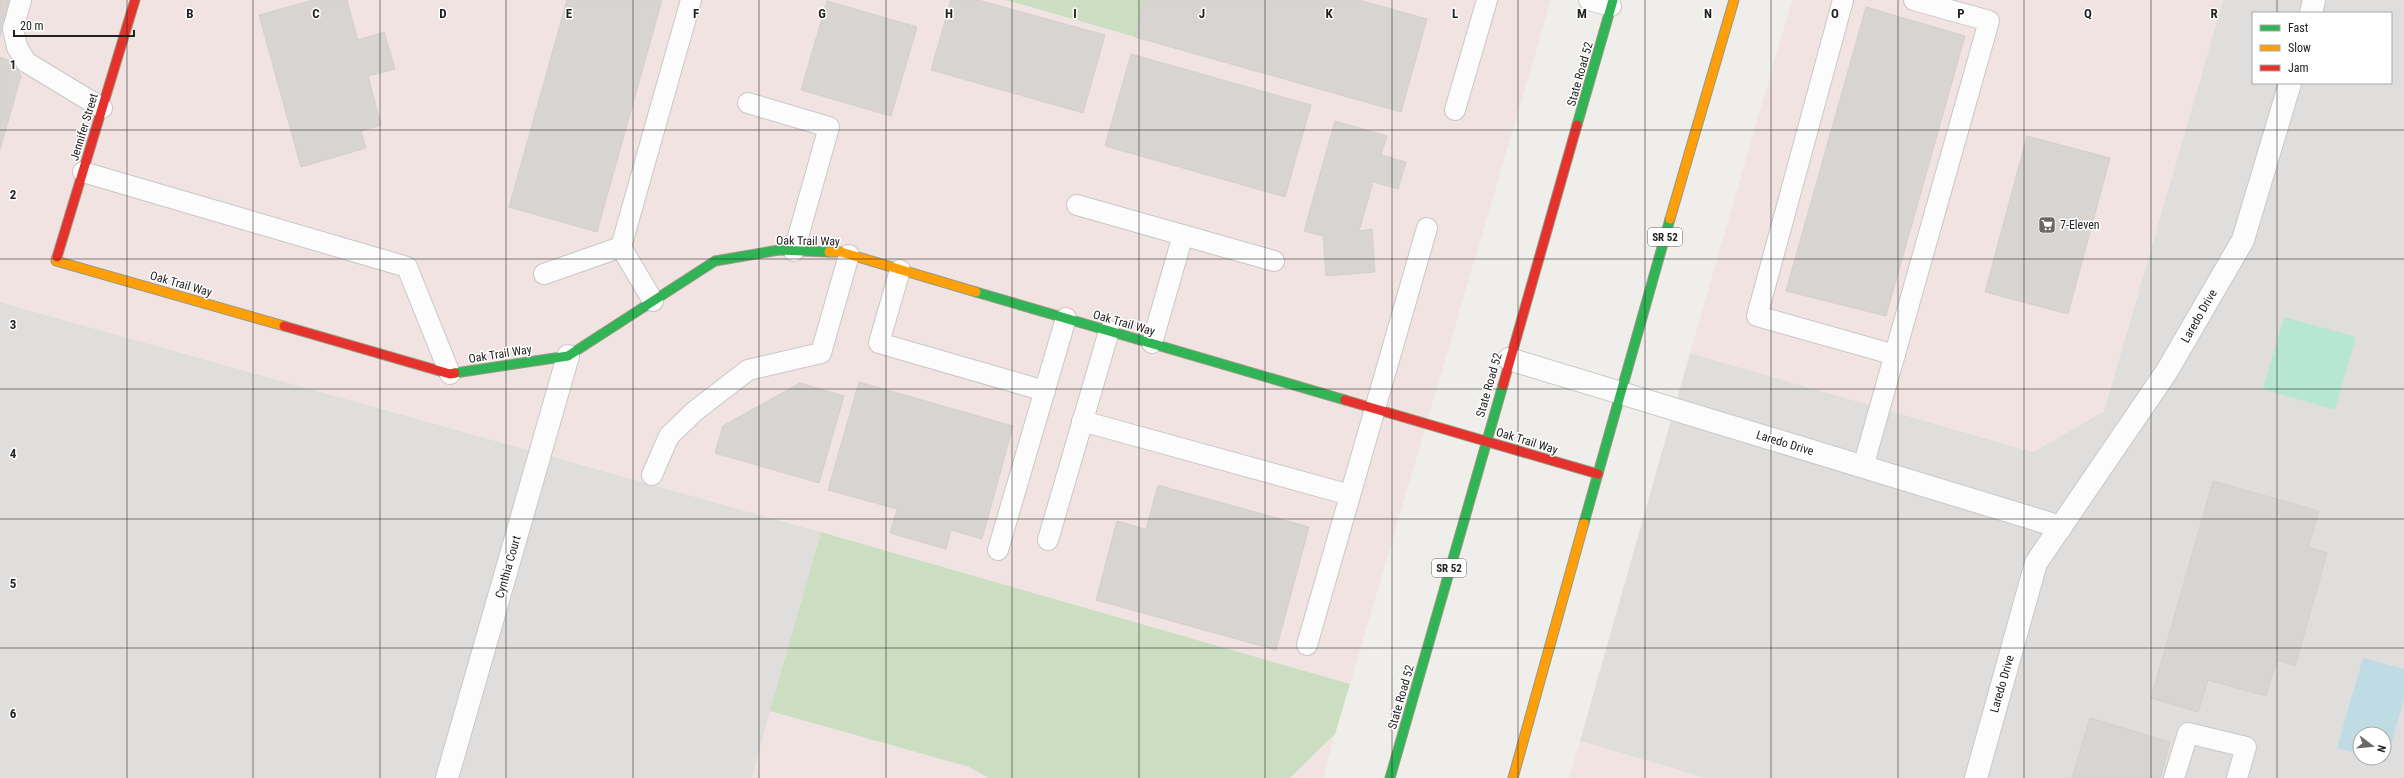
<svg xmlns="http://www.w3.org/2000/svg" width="2404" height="778" font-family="'Roboto Condensed',sans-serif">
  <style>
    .residential { fill: #dfdedc; fill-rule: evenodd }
    .commercial { fill: #f1e3e1 }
    .forest { fill: #cbdec1 }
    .pitch { fill: #b7e6d2 }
    .water { fill: #bfdbe3 }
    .building { fill: #d7d4d2; stroke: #d3d0cc }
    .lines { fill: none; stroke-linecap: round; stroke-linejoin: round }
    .lane-casing { stroke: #c9c8c7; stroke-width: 22 }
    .street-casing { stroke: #c9c8c7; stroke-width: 24 }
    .fast-casing { stroke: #999a82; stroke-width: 11 }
    .slow-casing { stroke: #999a82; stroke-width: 11 }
    .jam-casing { stroke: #999a82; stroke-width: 11 }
    .lane { stroke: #fdfcfc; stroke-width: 20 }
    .street { stroke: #fdfcfc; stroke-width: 22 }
    .fast { stroke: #30b455; stroke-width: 9 }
    .slow { stroke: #ff9f0a; stroke-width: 9 }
    .jam { stroke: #e5322d; stroke-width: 9 }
    .grid { fill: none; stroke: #222; stroke-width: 1; stroke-opacity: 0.55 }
    .labels { text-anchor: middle; stroke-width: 3; stroke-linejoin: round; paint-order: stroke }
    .shield { fill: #fff; stroke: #646464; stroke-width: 1 }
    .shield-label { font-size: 11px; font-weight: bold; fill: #222 }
    .street-label { font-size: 12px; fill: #222; stroke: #fff }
    .poi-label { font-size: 12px; fill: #222; stroke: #fff; text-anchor: start }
    .grid-label { font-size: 13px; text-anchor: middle; font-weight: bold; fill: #222; stroke: #fff; stroke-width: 3; stroke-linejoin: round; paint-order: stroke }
  </style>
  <rect width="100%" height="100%" fill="#f0eeeb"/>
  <g class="residential">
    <path d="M2223,0H2404V778H1705L1580,741L1690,353L2033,452L2104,411ZM2253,13H2391V83H2253ZM2360,734H2384V758H2360Z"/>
    <path d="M0,302L821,532L752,778H0Z"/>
  </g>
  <g class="commercial">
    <path d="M0,0H1006L1135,37L1145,0H1551L1350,684L821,532L0,302Z"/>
    <path d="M1792,0H2223L2104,411L2033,452L1690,353Z"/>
    <path d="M770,711L969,767L989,778H752Z"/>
    <path d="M1335,734L1323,778H1290Z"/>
    <path d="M1580,741L1705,778H1569Z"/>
  </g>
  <g class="forest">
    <path d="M1006,0H1145L1135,37Z"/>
    <path d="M821,532L1350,684L1335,734L1290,778H989L969,767L770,711Z"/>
  </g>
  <path class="pitch" d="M2284,317L2356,337L2335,410L2263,389Z"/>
  <path class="water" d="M2363,658L2404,669V699L2386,762L2373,758H2384V734H2360V754L2337,748Z"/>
  <g class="building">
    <path d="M0,0H11L0,37Z"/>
    <path d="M313,0H347L358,40L384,32L395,69L368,76L381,125L361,131L366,148L301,167L259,15Z"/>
    <path d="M567,0H662L597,232L509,207Z"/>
    <path d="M951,0H978L1105,35L1083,113L931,70Z"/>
    <path d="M1145,0H1359L1427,19L1401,112L1135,37Z"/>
    <path d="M827,1L917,27L891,116L801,90Z"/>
    <path d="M1866,7L1965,36L1886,316L1786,291Z"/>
    <path d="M1131,54L1311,105L1285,197L1105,146Z"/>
    <path d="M0,57L14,62L21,76L0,150Z"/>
    <path d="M1335,121L1387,136L1381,155L1406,162L1398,189L1373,182L1359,231L1372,229L1375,272L1326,276L1323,236L1304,231Z"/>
    <path d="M2027,136L2110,158L2068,314L1985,292Z"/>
    <path d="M859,382L1013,426L982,539L951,530L946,549L890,533L897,509L828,490Z"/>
    <path d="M800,383L844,396L819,483L715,453L723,426Z"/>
    <path d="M2213,481L2319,511L2308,547L2327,553L2295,666L2277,660L2266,696L2208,680L2198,712L2151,698Z"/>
    <path d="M1158,485L1309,527L1276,650L1096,600L1117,521L1146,529Z"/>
    <path d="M2090,718L2170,742L2160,778H2072Z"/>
  </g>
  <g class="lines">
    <defs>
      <g id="lane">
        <path d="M21,0L13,29L17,47L26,62L102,108"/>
        <path d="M1589,0L1611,6"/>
        <path d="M1843,0L1757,316L1895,355"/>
        <path d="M748,103L829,127L794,251"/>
        <path d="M1455,110L1487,0"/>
        <path d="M83,172L407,267L450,374"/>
        <path d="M1077,205L1274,261"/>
        <path d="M900,270L879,343L1045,391"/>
        <path d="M544,274L621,247"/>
        <path d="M653,301L621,247L691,0"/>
        <path d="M1152,343L1183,235"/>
        <path d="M1082,421L1350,495"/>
        <path d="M1863,467L1989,21L1914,0"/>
        <path d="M652,475L669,436L695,411L748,370L821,353L849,255"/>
        <path d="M1048,540L1109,331"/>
        <path d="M998,550L1066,318"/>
        <path d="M1307,645L1427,228"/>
        <path d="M2174,778L2188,733L2246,747L2237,778"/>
      </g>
      <g id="street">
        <path d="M2311,13L2314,0"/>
        <path d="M1509,359L2061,527"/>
        <path d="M447,778L568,356"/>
        <path d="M1976,778L2036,563L2167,371L2243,240L2290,83"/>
      </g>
      <g id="fast">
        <path d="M1577,125L1613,0"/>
        <path d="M976,292L1345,400"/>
        <path d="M455,373L568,356L715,261L779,250L829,252"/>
        <path d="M1584,523L1670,219"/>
        <path d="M1390,778L1503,385"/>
      </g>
      <g id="slow">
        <path d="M1670,219L1734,0"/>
        <path d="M829,252H841L976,292"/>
        <path d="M57,257L56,261L284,326"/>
        <path d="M1513,778L1584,523"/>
      </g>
      <g id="jam">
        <path d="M57,257L135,0"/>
        <path d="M284,326L450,374L455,373"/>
        <path d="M1503,385L1577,125"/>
        <path d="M1345,400L1598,474"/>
      </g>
    </defs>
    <use href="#lane" class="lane-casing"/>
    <use href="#street" class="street-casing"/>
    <use href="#fast" class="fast-casing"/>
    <use href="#slow" class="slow-casing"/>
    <use href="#jam" class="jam-casing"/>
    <use href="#lane" class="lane"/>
    <use href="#street" class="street"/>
    <use href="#fast" class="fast"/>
    <use href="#slow" class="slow"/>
    <use href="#jam" class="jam"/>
  </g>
  <path class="grid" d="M127,0V778M253,0V778M380,0V778M506,0V778M633,0V778M759,0V778M886,0V778M1012,0V778M1139,0V778M1265,0V778M1392,0V778M1518,0V778M1645,0V778M1771,0V778M1898,0V778M2024,0V778M2151,0V778M2277,0V13M2277,83V778M0,130H2404M0,259H2404M0,389H2404M0,519H2404M0,648H2404"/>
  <defs>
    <symbol id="supermarket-square" viewBox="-11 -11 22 22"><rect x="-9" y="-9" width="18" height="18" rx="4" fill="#6a6968" stroke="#fff"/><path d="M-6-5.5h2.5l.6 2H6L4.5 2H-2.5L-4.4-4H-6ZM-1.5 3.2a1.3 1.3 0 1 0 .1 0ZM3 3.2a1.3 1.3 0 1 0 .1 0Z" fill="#fff"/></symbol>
  </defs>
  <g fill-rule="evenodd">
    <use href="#supermarket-square" x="2037" y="215" width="20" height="20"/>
  </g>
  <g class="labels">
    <g class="shield">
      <rect x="1648" y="228" width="34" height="18" rx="3"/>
      <rect x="1432" y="559" width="34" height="18" rx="3"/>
    </g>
    <g class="shield-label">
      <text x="1665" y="241">SR 52</text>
      <text x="1449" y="572">SR 52</text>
    </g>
    <g class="street-label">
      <text transform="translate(1580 74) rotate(-74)" y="4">State Road 52</text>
      <text transform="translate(84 127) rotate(-73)" y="4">Jennifer Street</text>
      <text transform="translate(808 241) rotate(1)" y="4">Oak Trail Way</text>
      <text transform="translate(181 284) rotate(16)" y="4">Oak Trail Way</text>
      <text transform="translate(2199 316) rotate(-60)" y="4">Laredo Drive</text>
      <text transform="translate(1124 323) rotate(16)" y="4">Oak Trail Way</text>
      <text transform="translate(500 354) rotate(-9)" y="4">Oak Trail Way</text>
      <text transform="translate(1489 385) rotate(-74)" y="4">State Road 52</text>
      <text transform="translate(1527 441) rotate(17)" y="4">Oak Trail Way</text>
      <text transform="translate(1785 443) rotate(17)" y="4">Laredo Drive</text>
      <text transform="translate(508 567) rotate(-74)" y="4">Cynthia Court</text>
      <text transform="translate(2002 684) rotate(-74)" y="4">Laredo Drive</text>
      <text transform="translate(1401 697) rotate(-74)" y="4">State Road 52</text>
    </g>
    <g class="poi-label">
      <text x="2060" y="229">7-Eleven</text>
    </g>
  </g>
  <g class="grid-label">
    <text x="190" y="18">B</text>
    <text x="316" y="18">C</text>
    <text x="443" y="18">D</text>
    <text x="569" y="18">E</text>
    <text x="696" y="18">F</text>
    <text x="822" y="18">G</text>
    <text x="949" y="18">H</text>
    <text x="1075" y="18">I</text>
    <text x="1202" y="18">J</text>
    <text x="1329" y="18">K</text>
    <text x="1455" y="18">L</text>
    <text x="1582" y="18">M</text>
    <text x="1708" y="18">N</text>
    <text x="1835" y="18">O</text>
    <text x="1961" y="18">P</text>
    <text x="2088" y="18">Q</text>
    <text x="2214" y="18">R</text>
    <text x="13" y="69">1</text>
    <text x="13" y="199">2</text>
    <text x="13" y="329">3</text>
    <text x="13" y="458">4</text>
    <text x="13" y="588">5</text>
    <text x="13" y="718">6</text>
  </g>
  <rect x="2252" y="12" width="140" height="72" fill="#ffffff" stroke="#a7a7a7"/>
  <rect x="2260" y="25" width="20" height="6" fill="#30b455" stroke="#a7a7a7"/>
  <text x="2288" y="32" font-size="12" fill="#222222">Fast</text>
  <rect x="2260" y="45" width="20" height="6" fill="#ff9f0a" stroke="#a7a7a7"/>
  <text x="2288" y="52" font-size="12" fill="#222222">Slow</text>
  <rect x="2260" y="65" width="20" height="6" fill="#e5322d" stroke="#a7a7a7"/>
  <text x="2288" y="72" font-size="12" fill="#222222">Jam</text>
  <g transform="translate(2372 746) rotate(106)"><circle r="19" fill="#ffffff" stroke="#a7a7a7"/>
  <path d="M0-3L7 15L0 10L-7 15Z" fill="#6a6968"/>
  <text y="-6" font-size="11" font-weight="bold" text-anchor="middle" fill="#222222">N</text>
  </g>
  <path d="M14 30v6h120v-6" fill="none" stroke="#222222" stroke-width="2"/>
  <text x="20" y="30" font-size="12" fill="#222222" stroke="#ffffff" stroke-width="3" paint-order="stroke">20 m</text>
</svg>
